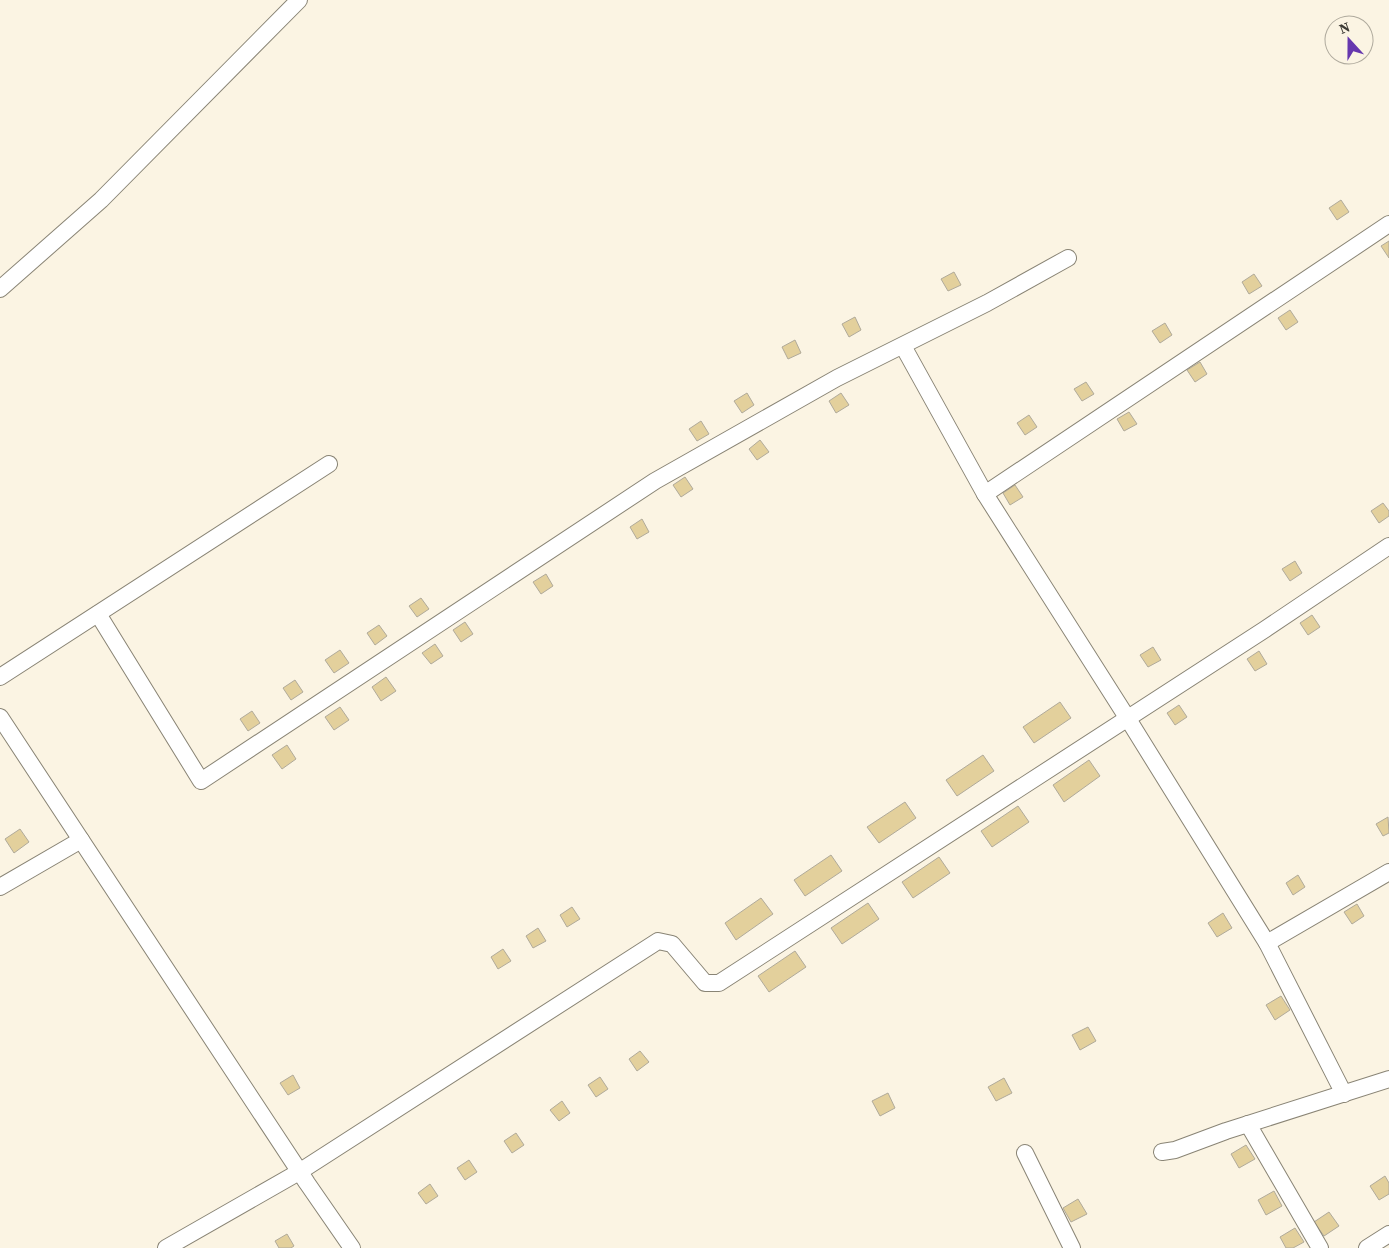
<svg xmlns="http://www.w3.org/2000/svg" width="1389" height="1248" font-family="'Source Serif 4',serif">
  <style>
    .building { fill: #e3d09c; stroke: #b0aa9a }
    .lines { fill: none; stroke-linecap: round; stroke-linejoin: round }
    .street-casing { stroke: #898475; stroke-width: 18 }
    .street { stroke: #fff; stroke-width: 16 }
  </style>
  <rect width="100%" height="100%" fill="#fbf4e3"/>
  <g class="building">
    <path d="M1341,200L1349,212L1337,220L1329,208Z"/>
    <path d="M1389,241V258L1381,246Z"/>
    <path d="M954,272L961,285L948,291L941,279Z"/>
    <path d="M1254,274L1262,286L1249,294L1242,282Z"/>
    <path d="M1290,310L1298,322L1286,330L1278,318Z"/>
    <path d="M855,317L861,330L849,337L842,324Z"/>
    <path d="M1165,323L1172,335L1160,343L1152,331Z"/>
    <path d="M795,340L801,353L788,359L782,347Z"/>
    <path d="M1200,362L1207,374L1195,382L1187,370Z"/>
    <path d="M1086,382L1094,394L1082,401L1074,389Z"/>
    <path d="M747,393L754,405L742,413L734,401Z"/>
    <path d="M841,393L849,405L836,413L829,401Z"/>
    <path d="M1129,412L1137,424L1124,431L1117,419Z"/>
    <path d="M1029,415L1037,427L1025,435L1017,423Z"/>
    <path d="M701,421L709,434L697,441L689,429Z"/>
    <path d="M760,440L769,452L757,460L749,449Z"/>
    <path d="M685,477L693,489L681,497L673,485Z"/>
    <path d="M1015,485L1023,497L1010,505L1003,493Z"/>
    <path d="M1383,503L1389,511V516L1379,523L1371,511Z"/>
    <path d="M642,519L649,532L637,539L630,527Z"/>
    <path d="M1295,561L1302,573L1290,581L1282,569Z"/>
    <path d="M546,574L553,586L541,594L533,582Z"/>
    <path d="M421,598L429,609L417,617L409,606Z"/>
    <path d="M1312,615L1320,627L1308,635L1300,623Z"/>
    <path d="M465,622L473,634L461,642L453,630Z"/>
    <path d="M379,625L387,636L375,645L367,633Z"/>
    <path d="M435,644L443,656L431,664L422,653Z"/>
    <path d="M1153,647L1161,660L1148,667L1140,655Z"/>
    <path d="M340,650L349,663L334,673L325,660Z"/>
    <path d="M1259,651L1267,664L1255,671L1247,659Z"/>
    <path d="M386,677L396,691L381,701L372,687Z"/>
    <path d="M295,680L303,692L291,700L283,688Z"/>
    <path d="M1060,702L1071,718L1034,743L1023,727Z"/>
    <path d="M1179,705L1187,717L1175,725L1167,713Z"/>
    <path d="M340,707L349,720L334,730L325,717Z"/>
    <path d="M252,711L260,723L248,731L240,719Z"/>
    <path d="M287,745L296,759L282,769L272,755Z"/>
    <path d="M983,755L994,771L957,796L946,780Z"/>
    <path d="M1089,760L1100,776L1064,802L1053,785Z"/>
    <path d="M905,802L916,818L879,843L867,827Z"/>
    <path d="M1018,806L1029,822L992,847L981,831Z"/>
    <path d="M1388,817L1389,833L1383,836L1376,824Z"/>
    <path d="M20,829L29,842L14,853L5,839Z"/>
    <path d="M831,855L842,871L805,896L794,880Z"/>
    <path d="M939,857L950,873L913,898L902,882Z"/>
    <path d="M1298,875L1305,887L1293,895L1286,883Z"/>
    <path d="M761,898L773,914L736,940L725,923Z"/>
    <path d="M868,903L879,919L842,944L831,928Z"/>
    <path d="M1357,904L1364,916L1352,924L1344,912Z"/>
    <path d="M572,907L580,919L567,927L560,915Z"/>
    <path d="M1223,913L1232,928L1217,937L1208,923Z"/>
    <path d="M538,928L546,941L533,948L526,936Z"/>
    <path d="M503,949L511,961L498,969L491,957Z"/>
    <path d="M795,951L806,967L769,992L758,976Z"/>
    <path d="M1281,996L1290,1010L1275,1020L1266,1005Z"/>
    <path d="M1088,1027L1096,1041L1080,1050L1072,1035Z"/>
    <path d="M640,1051L649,1062L637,1071L629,1059Z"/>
    <path d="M293,1075L300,1088L288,1095L280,1083Z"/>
    <path d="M600,1077L608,1089L596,1097L588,1085Z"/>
    <path d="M1004,1078L1012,1093L996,1101L988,1087Z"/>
    <path d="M888,1093L895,1108L880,1116L872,1101Z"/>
    <path d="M562,1101L570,1113L559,1121L550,1110Z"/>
    <path d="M516,1133L524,1145L512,1153L504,1141Z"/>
    <path d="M1246,1145L1255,1159L1239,1168L1231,1154Z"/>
    <path d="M469,1160L477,1172L465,1180L457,1168Z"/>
    <path d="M1385,1176L1389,1183V1194L1379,1200L1370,1186Z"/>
    <path d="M430,1184L438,1196L426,1204L418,1193Z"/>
    <path d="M1274,1191L1282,1206L1266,1215L1258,1200Z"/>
    <path d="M1078,1199L1087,1214L1071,1222L1063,1208Z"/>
    <path d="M1329,1212L1339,1226L1324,1236L1314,1222Z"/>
    <path d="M1295,1228L1304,1242L1293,1248H1286L1280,1237Z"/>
    <path d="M287,1234L294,1246L291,1248H279L275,1241Z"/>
  </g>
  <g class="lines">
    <defs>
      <g id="street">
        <path d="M0,289L101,200L299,0"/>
        <path d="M903,346L985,494L1128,719L1267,943L1344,1094"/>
        <path d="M985,494L1389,224"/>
        <path d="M98,614L201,781L655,481L837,378L987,303L1068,258"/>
        <path d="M0,677L329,464"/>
        <path d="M0,717L307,1183L352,1248"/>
        <path d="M0,887L81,840"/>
        <path d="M1267,943L1389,872"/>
        <path d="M1248,1124L1320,1248"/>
        <path d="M1162,1152L1175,1150L1226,1131L1389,1079"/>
        <path d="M1025,1153L1072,1248"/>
        <path d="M166,1248L299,1172L658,941L672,944L705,983H719L1264,630L1389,546"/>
        <path d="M1367,1248L1389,1234"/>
      </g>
    </defs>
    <use href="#street" class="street-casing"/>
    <use href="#street" class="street"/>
  </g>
  <g transform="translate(1349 40) rotate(339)"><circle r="24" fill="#fbf4e3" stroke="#afaa9d"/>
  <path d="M0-4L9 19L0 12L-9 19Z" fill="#6637ae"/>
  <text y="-8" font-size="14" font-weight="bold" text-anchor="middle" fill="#3e3b35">N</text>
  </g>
</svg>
